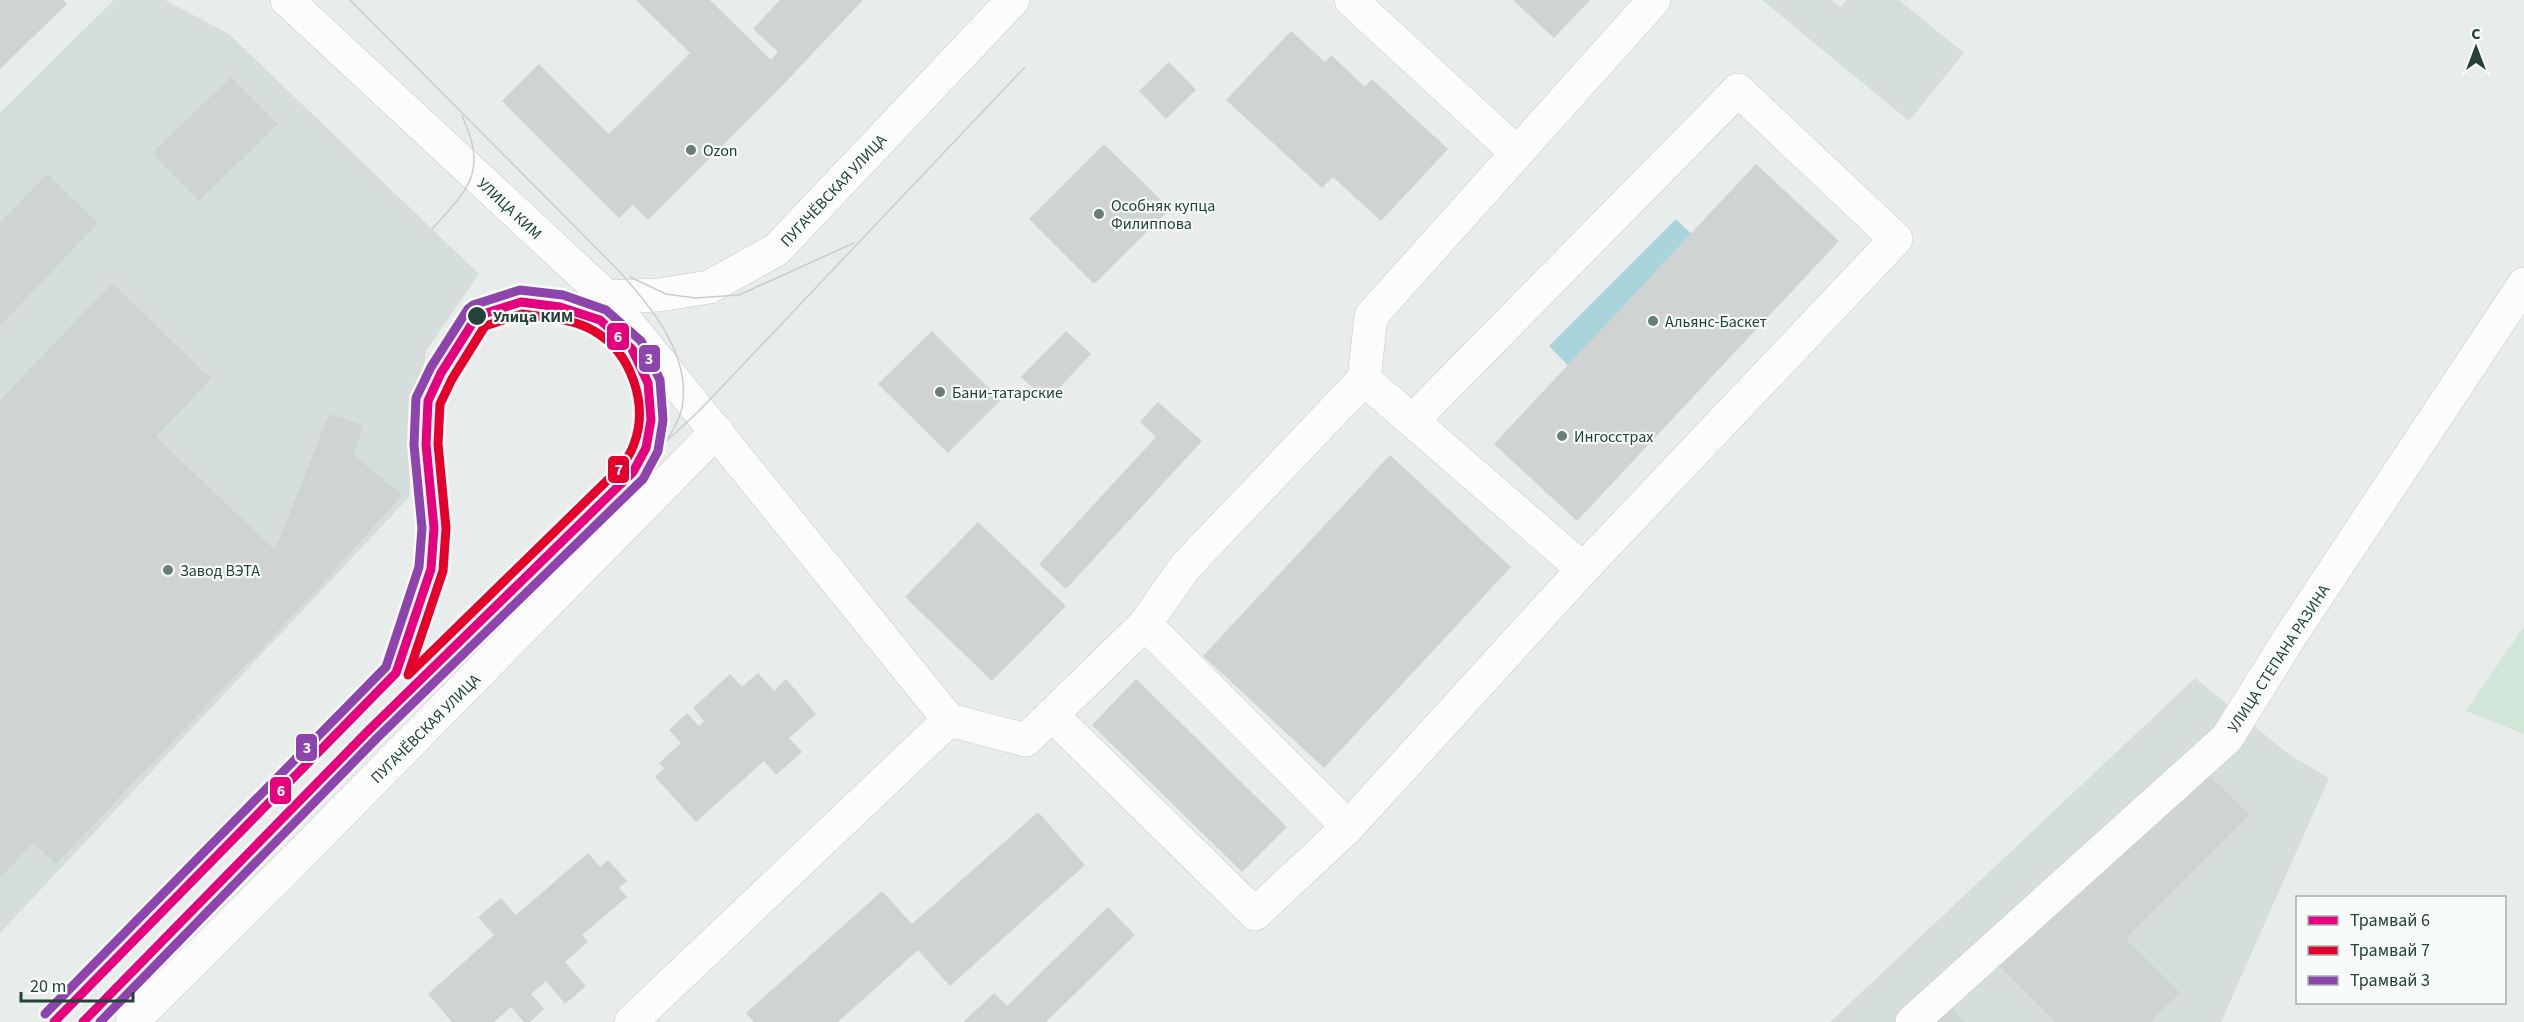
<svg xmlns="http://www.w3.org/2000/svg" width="2524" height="1022" font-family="'Source Sans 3',sans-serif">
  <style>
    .built { fill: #d6dedb }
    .green { fill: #d1e6d8 }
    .water { fill: #a9d4db }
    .building { fill: #cfd4d2 }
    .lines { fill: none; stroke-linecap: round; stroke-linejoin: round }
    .minor-casing { stroke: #c5cac8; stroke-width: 34 }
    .minor { stroke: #fcfcfc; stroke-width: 33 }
    .tram { stroke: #c9cdcc; stroke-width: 1.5 }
    .tram-1-casing { stroke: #f7fbf9; stroke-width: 14 }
    .tram-2-casing { stroke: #f7fbf9; stroke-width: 14 }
    .tram-3-casing { stroke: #f7fbf9; stroke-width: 14 }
    .tram-1 { stroke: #e5007d; stroke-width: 9 }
    .tram-2 { stroke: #e4002b; stroke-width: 9 }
    .tram-3 { stroke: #8e44ad; stroke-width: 9 }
    .poi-dot { fill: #697e78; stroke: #f7fbf9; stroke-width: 2 }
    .stop-dot { fill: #24423a; stroke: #f7fbf9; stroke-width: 2 }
    .labels { text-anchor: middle; stroke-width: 4.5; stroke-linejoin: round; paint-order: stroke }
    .poi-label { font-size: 16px; fill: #24423a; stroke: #f7fbf9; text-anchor: start }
    .street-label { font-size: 16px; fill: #24423a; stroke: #f7fbf9 }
    .stop-label { font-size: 16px; font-weight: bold; fill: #24423a; stroke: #f7fbf9; text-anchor: start }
    .line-badge { stroke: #f7fbf9; stroke-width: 2 }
    .badge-label { font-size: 16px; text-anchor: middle; font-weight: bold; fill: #fff }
  </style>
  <rect width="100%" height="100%" fill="#e8edeb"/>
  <g class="built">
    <path d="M114,0H165L229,34L479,274L426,351L409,497L0,933V113Z"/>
    <path d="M1762,0H1832L1840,7L1846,0H1899L1964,53L1909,121Z"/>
    <path d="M2195,678L2290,755L2329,778L2221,1022H1830Z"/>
  </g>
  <path class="green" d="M2524,626V734L2466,711Z"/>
  <path class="water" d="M1676,219L1756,297L1631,430L1549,346Z"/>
  <g class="building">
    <path d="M0,0H63L67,4L0,69Z"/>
    <path d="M636,0H710L771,60L778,52L753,29L780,0H863L779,89L648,220L633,205L619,218L502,101L539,64L609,134L690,53Z"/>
    <path d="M1513,0H1590L1554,38Z"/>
    <path d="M1291,31L1325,62L1331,55L1365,87L1372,79L1448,149L1381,221L1333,177L1322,188L1226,100Z"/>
    <path d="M1169,62L1196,90L1166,119L1139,91Z"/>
    <path d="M231,77L278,124L199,201L152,153Z"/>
    <path d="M1104,144L1170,209L1094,284L1029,219Z"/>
    <path d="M1756,164L1839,241L1577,521L1494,444Z"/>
    <path d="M47,174L98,223L0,326V223Z"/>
    <path d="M112,283L204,372L212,378L156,437L275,550L329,414L363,425L354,455L402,495L317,590L56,864L33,843L0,878V400Z"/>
    <path d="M932,331L1001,400L948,453L878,384Z"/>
    <path d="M1066,331L1091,354L1047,401L1021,377Z"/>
    <path d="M1158,402L1202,441L1066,589L1039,564L1156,437L1140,422Z"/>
    <path d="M1390,455L1511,567L1324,768L1203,656Z"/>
    <path d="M978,522L1066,606L992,681L905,597Z"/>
    <path d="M758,673L774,691L786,679L816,714L789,738L802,752L776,775L764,761L696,822L655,777L664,768L659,763L681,743L669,730L687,713L699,726L704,721L693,708L730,674L742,687Z"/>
    <path d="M1136,679L1287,827L1242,872L1092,725Z"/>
    <path d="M2200,766L2250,815L2126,939L2180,993L2150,1022H2055L1999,966Z"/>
    <path d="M1038,812L1085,865L950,986L918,950L838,1022H754L746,1013L882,891L912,924Z"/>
    <path d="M588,853L600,867L608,860L627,881L619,888L627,897L582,935L588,942L565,962L586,986L565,1004L546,981L531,994L544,1009L530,1022H524L511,1007L494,1022H452L428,994L494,935L478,917L501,898L516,915Z"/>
    <path d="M1108,907L1135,935L1046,1022H963L994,993L1007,1006Z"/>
    <path d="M1949,1004L1965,1022H1930Z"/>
  </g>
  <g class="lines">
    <defs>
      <g id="minor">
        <path d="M287,0L607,297L949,720L1026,740L1145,624"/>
        <path d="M1351,0L1517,153L1654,0"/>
        <path d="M607,297L659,295L709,287L776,250L1013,0"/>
        <path d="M1364,379L1185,567L1145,624L1348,827L1583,569"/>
        <path d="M1412,421L1738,90L1896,239L1583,569L1364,379L1371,316L1517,153"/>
        <path d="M1052,715L1255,914L1348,827"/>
        <path d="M132,1022L280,875L717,431"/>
        <path d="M631,1022L949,720"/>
        <path d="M1912,1022L2227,738L2290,637L2524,284"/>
      </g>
    </defs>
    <use href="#minor" class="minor-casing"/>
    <use href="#minor" class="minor"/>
    <g class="tram">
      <path d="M350,0L617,269C650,305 692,355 682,408C680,419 672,431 667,441"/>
      <path d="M432,229C469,189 488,171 462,116"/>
      <path d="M630,277L666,294L695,298L739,295L854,243"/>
      <path d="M633,472L700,410L1025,67"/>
    </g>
    <defs>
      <path id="tram-1" d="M54,1022L396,673L431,569L434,528L426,444L428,401L441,373L477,316L521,302L560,307L600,320L632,349L648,383L651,420L646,448L633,472L368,731L83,1022"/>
      <path id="tram-2" d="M522,314C545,317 574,319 594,331C631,352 649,404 634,444C632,451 627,458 623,465L408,675L443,571L446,528L438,444L440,404L452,379L485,326Z"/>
      <path id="tram-3" d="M45,1014L386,667L419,567L422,528L414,445L416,398L431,367L468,309L473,305L520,290L563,295L606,310L641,341L660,380L663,420L658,451L643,479L376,739L100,1022"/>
    </defs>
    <use href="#tram-1" class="tram-1-casing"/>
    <use href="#tram-2" class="tram-2-casing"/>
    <use href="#tram-3" class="tram-3-casing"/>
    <use href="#tram-1" class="tram-1"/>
    <use href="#tram-2" class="tram-2"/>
    <use href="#tram-3" class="tram-3"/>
  </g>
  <g class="poi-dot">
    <circle cx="691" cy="150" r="6"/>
    <circle cx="1099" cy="214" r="6"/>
    <circle cx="1653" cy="321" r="6"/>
    <circle cx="940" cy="392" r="6"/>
    <circle cx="1562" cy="436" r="6"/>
    <circle cx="168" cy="570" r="6"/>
  </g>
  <circle class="stop-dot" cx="477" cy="316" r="10"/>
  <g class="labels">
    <g class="poi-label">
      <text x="703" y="156">Ozon</text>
      <text x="1111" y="211">Особняк купца<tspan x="1111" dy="18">Филиппова</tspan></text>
      <text x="1665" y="327">Альянс-Баскет</text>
      <text x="952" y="398">Бани-татарские</text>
      <text x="1574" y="442">Ингосстрах</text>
      <text x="180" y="576">Завод ВЭТА</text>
    </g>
    <g class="street-label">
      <text transform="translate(833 190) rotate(-47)" y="6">ПУГАЧЁВСКАЯ УЛИЦА</text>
      <text transform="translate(510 208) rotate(43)" y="6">УЛИЦА КИМ</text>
      <text transform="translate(2278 658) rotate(-57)" y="6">УЛИЦА СТЕПАНА РАЗИНА</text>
      <text transform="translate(425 728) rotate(-45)" y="6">ПУГАЧЁВСКАЯ УЛИЦА</text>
    </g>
    <g class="stop-label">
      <text x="493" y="322">Улица КИМ</text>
    </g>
  </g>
  <g class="line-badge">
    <rect x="606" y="322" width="24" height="29" rx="6" fill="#e5007d"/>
    <rect x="638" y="344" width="23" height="29" rx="6" fill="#8e44ad"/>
    <rect x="607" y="455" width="23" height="29" rx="6" fill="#e4002b"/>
    <rect x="295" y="733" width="23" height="29" rx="6" fill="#8e44ad"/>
    <rect x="269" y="776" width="23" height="29" rx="6" fill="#e5007d"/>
  </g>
  <g class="badge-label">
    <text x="618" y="342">6</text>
    <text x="649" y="364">3</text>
    <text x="619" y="475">7</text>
    <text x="307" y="753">3</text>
    <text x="281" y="796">6</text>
  </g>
  <rect x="2296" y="896" width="210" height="108" fill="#f7fbf9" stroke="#a3b1ad" stroke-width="1.5"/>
  <rect x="2308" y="916" width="30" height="9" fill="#e5007d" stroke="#a3b1ad" stroke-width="1.5"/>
  <text x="2350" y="926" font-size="18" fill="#24423a">Трамвай 6</text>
  <rect x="2308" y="946" width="30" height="9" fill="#e4002b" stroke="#a3b1ad" stroke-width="1.5"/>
  <text x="2350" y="956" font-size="18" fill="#24423a">Трамвай 7</text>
  <rect x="2308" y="976" width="30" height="9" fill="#8e44ad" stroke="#a3b1ad" stroke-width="1.5"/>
  <text x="2350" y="986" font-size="18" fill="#24423a">Трамвай 3</text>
  <g transform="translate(2476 48)" stroke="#f7fbf9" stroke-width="4.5" paint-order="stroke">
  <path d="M0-4.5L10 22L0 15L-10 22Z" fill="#24423a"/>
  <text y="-9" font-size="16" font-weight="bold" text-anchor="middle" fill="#24423a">С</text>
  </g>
  <path d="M21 992v9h112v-9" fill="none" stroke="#24423a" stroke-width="3"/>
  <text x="30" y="992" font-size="18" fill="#24423a" stroke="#f7fbf9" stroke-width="4.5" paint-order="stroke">20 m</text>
</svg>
